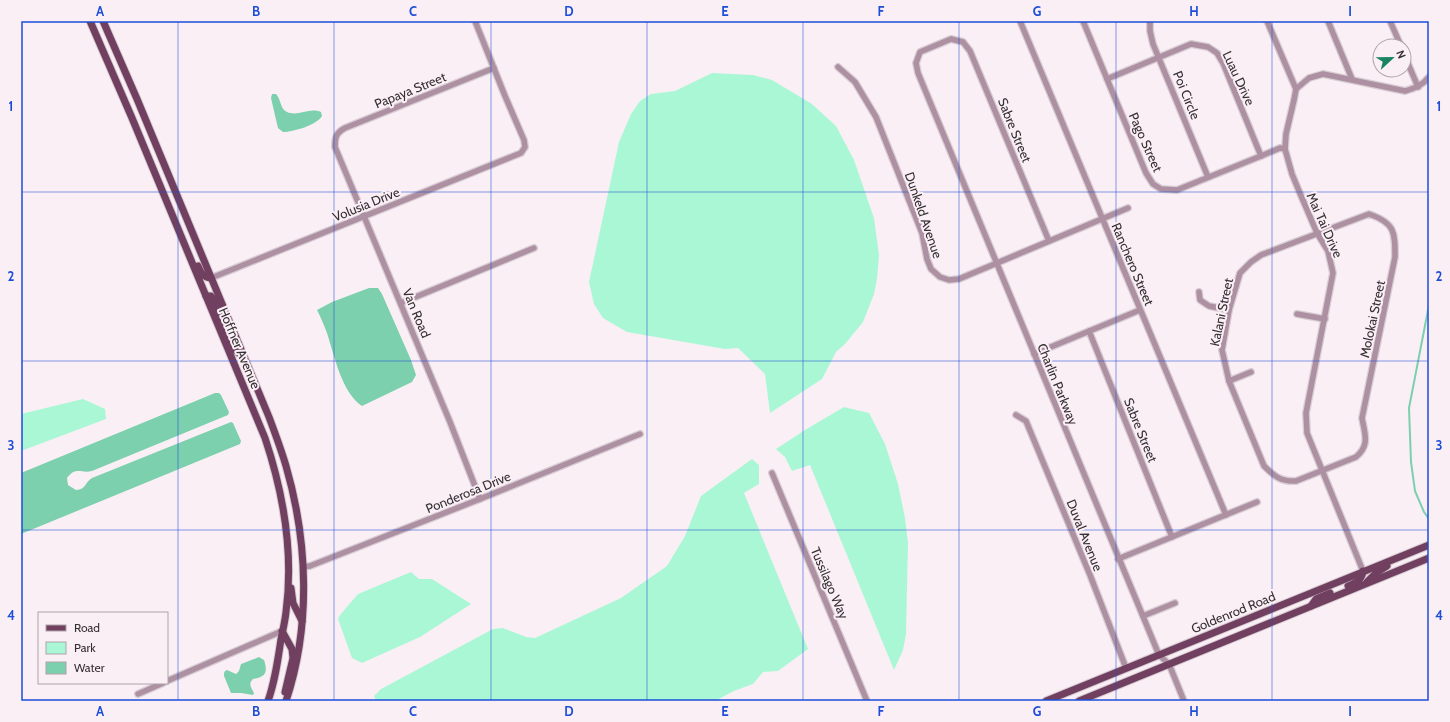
<svg xmlns="http://www.w3.org/2000/svg" width="1450" height="722" font-family="Cabin,sans-serif">
  <style>
    .green { fill: #aaf7d5 }
    .water { fill: #7dd0ad }
    .lines { fill: none; stroke-linecap: round; stroke-linejoin: round }
    .stream { stroke: #7dd0ad; stroke-width: 2 }
    .minor-casing { stroke: #d7cdd3; stroke-width: 8 }
    .major-casing { stroke: #d7cdd3; stroke-width: 9 }
    .minor { stroke: #ae90a3; stroke-width: 5.5 }
    .major { stroke: #714060; stroke-width: 7 }
    .grid { fill: none; stroke: #1d4ed8; stroke-width: 1; stroke-opacity: 0.55 }
    .labels { text-anchor: middle; stroke-width: 4; stroke-linejoin: round; paint-order: stroke }
    .street-label { font-size: 13px; fill: #353033; stroke: #fbeff6 }
    .neatline { fill: none; stroke: #1d4ed8; stroke-width: 1.5 }
    .grid-label { font-size: 13px; text-anchor: middle; font-weight: bold; fill: #1d4ed8 }
  </style>
  <rect width="100%" height="100%" fill="#fbeff6"/>
  <g class="green">
    <path d="M712,73L753,75L772,80L812,104L836,126L854,160L874,218L879,255L877,279L874,294L863,322L845,344L836,352L822,379L770,413L765,374L738,348L725,349L627,332L603,318L594,304L589,282L619,142L631,114L640,101L651,94L675,91Z"/>
    <path d="M83,399L105,409L106,419L21,451V414Z"/>
    <path d="M844,407L869,413L885,444L898,484L905,518L908,543L906,634L903,650L894,670L810,465L792,471L785,457L776,449L805,430Z"/>
    <path d="M752,459L759,465V484L744,493L808,649L778,671L763,672L753,684L734,691L715,701H376L374,696L381,689L493,629L503,628L526,637L535,638L621,598L667,566L685,536L701,496Z"/>
    <path d="M411,572L419,579H432L471,604L420,637L362,663L352,658L338,619L340,615L358,594Z"/>
  </g>
  <g class="water">
    <path d="M272,94H276C281,99 280,109 287,112C298,117 309,107 321,112L322,116C317,125 293,132 283,132L278,128L277,124L271,98Z"/>
    <path d="M369,288H378L382,294L411,360L416,375L412,382L362,406C342,393 334,355 327,333C324,325 321,318 317,310L332,302Z"/>
    <path d="M215,393H219L221,395L229,412L228,415L92,471C81,474 76,466 67,478L68,485L76,490C87,489 84,483 92,478L231,422L233,423L241,441L240,444L21,534V473Z"/>
    <path d="M259,657L264,660C268,672 266,677 253,679C248,684 251,687 254,693L253,695L241,693H231L224,676V673L225,671L227,670L236,674L239,671L241,664Z"/>
  </g>
  <g class="lines">
    <path class="stream" d="M1429,305L1409,408L1411,462L1415,491L1424,512L1429,519"/>
    <defs>
      <g id="minor">
        <path d="M1020,21L1226,515"/>
        <path d="M1083,21L1146,173L1153,184L1161,189L1177,190L1261,156L1280,148L1285,149"/>
        <path d="M1150,21V31L1153,44L1208,177"/>
        <path d="M1267,21L1296,89"/>
        <path d="M1328,21L1352,79"/>
        <path d="M1390,21L1401,46"/>
        <path d="M1404,54L1418,87"/>
        <path d="M838,67L855,82L876,117L922,233L927,259L931,269L940,277L949,280L959,279L1128,208"/>
        <path d="M1107,79L1191,44L1208,47L1217,53L1223,63L1261,156"/>
        <path d="M1369,214C1395,223 1395,232 1395,257L1362,418C1365,435 1370,445 1356,457L1296,481C1281,482 1274,476 1264,466L1229,381L1222,350L1229,310L1240,273L1251,262L1261,255Z"/>
        <path d="M1049,241L970,51L963,42L951,39L920,52L916,63L918,73L1159,655L1169,664L1184,701"/>
        <path d="M211,278L521,153L525,147L524,140L505,96L475,21"/>
        <path d="M1199,292L1200,300L1209,306L1229,310"/>
        <path d="M401,303L534,248"/>
        <path d="M1297,314L1325,319"/>
        <path d="M1089,331L1172,537"/>
        <path d="M1034,354L1140,310"/>
        <path d="M1229,381L1251,372"/>
        <path d="M1016,415L1026,421L1090,575L1126,668"/>
        <path d="M772,473L867,701"/>
        <path d="M480,499L450,422L335,147C335,137 336,133 345,128L494,68"/>
        <path d="M1118,559L1257,502"/>
        <path d="M303,567L310,566L480,499L640,434"/>
        <path d="M1363,571L1307,433L1306,413L1333,273L1328,251L1317,233L1299,191L1292,174L1285,149L1286,134L1294,100L1296,89L1309,78L1323,74L1405,91C1415,88 1423,85 1429,77"/>
        <path d="M1143,616L1175,603"/>
        <path d="M167,681L282,631"/>
        <path d="M138,694L163,683"/>
      </g>
      <g id="major">
        <path d="M90,21L132,118L265,438C284,495 294,552 286,612C285,621 283,630 281,639C278,660 275,681 268,701"/>
        <path d="M103,21L137,99L269,417C275,433 281,449 286,466C308,542 311,626 286,701"/>
        <path d="M198,266C201,273 203,277 211,278"/>
        <path d="M206,296H211L214,300L235,350L242,356"/>
        <path d="M1367,582L1376,573L1387,566"/>
        <path d="M1348,586C1356,583 1362,580 1363,571"/>
        <path d="M291,588L293,603L302,621"/>
        <path d="M1311,606L1316,599L1330,593"/>
        <path d="M282,631L292,649L293,658L285,692"/>
        <path d="M1046,701L1429,545"/>
        <path d="M1079,701L1429,558"/>
      </g>
    </defs>
    <use href="#minor" class="minor-casing"/>
    <use href="#major" class="major-casing"/>
    <use href="#minor" class="minor"/>
    <use href="#major" class="major"/>
  </g>
  <path class="grid" d="M178,21V701M334,21V701M491,21V701M647,21V701M803,21V701M959,21V701M1116,21V701M1272,21V701M21,192H1429M21,361H1429M21,530H1429"/>
  <g class="labels">
    <g class="street-label">
      <text transform="translate(1239 78) rotate(65)" y="5">Luau Drive</text>
      <text transform="translate(410 90) rotate(-22)" y="5">Papaya Street</text>
      <text transform="translate(1187 95) rotate(68)" y="5">Poi Circle</text>
      <text transform="translate(1015 130) rotate(68)" y="5">Sabre Street</text>
      <text transform="translate(1146 142) rotate(66)" y="5">Pago Street</text>
      <text transform="translate(366 204) rotate(-22)" y="5">Volusia Drive</text>
      <text transform="translate(924 215) rotate(71)" y="5">Dunkeld Avenue</text>
      <text transform="translate(1325 225) rotate(66)" y="5">Mai Tai Drive</text>
      <text transform="translate(1133 264) rotate(67)" y="5">Ranchero Street</text>
      <text transform="translate(1221 312) rotate(-78)" y="5">Kalani Street</text>
      <text transform="translate(417 313) rotate(67)" y="5">Van Road</text>
      <text transform="translate(1372 319) rotate(-78)" y="5">Molokai Street</text>
      <text transform="translate(240 348) rotate(67)" y="5">Hoffner Avenue</text>
      <text transform="translate(1058 384) rotate(68)" y="5">Charlin Parkway</text>
      <text transform="translate(1141 430) rotate(68)" y="5">Sabre Street</text>
      <text transform="translate(468 492) rotate(-22)" y="5">Ponderosa Drive</text>
      <text transform="translate(1085 535) rotate(68)" y="5">Duval Avenue</text>
      <text transform="translate(830 583) rotate(67)" y="5">Tussilago Way</text>
      <text transform="translate(1233 612) rotate(-22)" y="5">Goldenrod Road</text>
    </g>
  </g>
  <rect width="1450" height="722" fill="none" stroke="#fbeff6" stroke-width="44"/>
  <rect x="38" y="612" width="130" height="72" fill="#fbeff6" stroke="#aca3a8"/>
  <rect x="46" y="625" width="20" height="6" fill="#714060" stroke="#aca3a8"/>
  <text x="74" y="632" font-size="12" fill="#353033">Road</text>
  <rect x="46" y="642" width="20" height="12" fill="#aaf7d5" stroke="#aca3a8"/>
  <text x="74" y="652" font-size="12" fill="#353033">Park</text>
  <rect x="46" y="662" width="20" height="12" fill="#7dd0ad" stroke="#aca3a8"/>
  <text x="74" y="672" font-size="12" fill="#353033">Water</text>
  <g transform="translate(1392 58) rotate(68)"><circle r="19" fill="#fbeff6" stroke="#aca3a8"/>
  <path d="M0-3L7 15L0 10L-7 15Z" fill="#198461"/>
  <text y="-6" font-size="11" font-weight="bold" text-anchor="middle" fill="#353033">N</text>
  </g>
  <rect x="22" y="22" width="1406" height="678" class="neatline"/>
  <g class="grid-label">
    <text x="100" y="16">A</text>
    <text x="256" y="16">B</text>
    <text x="413" y="16">C</text>
    <text x="569" y="16">D</text>
    <text x="725" y="16">E</text>
    <text x="881" y="16">F</text>
    <text x="1037" y="16">G</text>
    <text x="1194" y="16">H</text>
    <text x="1350" y="16">I</text>
    <text x="11" y="111">1</text>
    <text x="1439" y="111">1</text>
    <text x="11" y="281">2</text>
    <text x="1439" y="281">2</text>
    <text x="11" y="450">3</text>
    <text x="1439" y="450">3</text>
    <text x="11" y="620">4</text>
    <text x="1439" y="620">4</text>
    <text x="100" y="716">A</text>
    <text x="256" y="716">B</text>
    <text x="413" y="716">C</text>
    <text x="569" y="716">D</text>
    <text x="725" y="716">E</text>
    <text x="881" y="716">F</text>
    <text x="1037" y="716">G</text>
    <text x="1194" y="716">H</text>
    <text x="1350" y="716">I</text>
  </g>
</svg>
